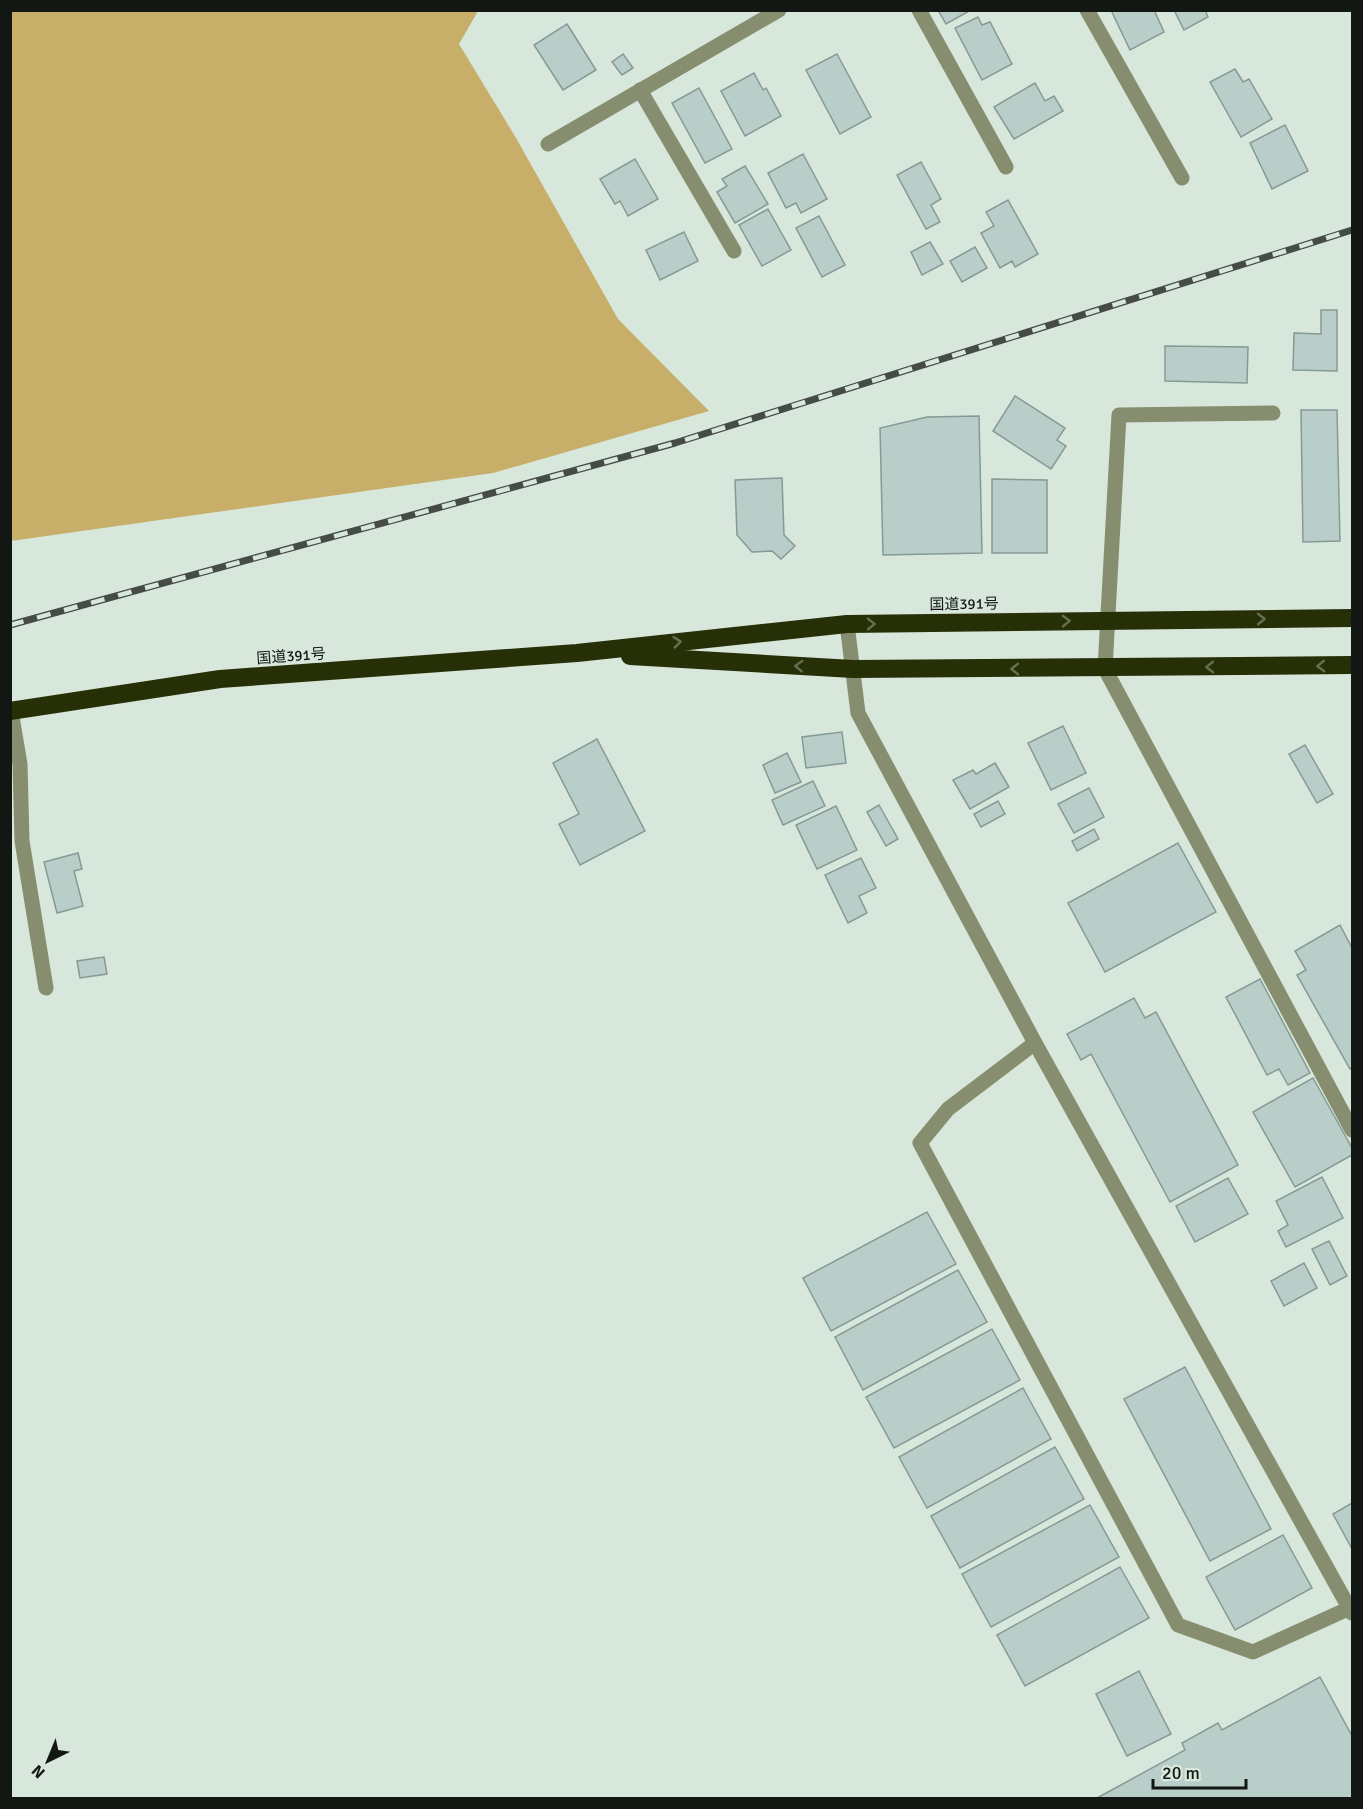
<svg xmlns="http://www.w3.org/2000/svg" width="1363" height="1809" font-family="Signika,'Noto Sans JP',sans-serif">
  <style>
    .green { fill: #c7af6a }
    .building { fill: #b9cec9; stroke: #869a95; stroke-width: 1.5 }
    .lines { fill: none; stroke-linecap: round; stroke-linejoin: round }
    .minor { stroke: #868e6f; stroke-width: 15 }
    .highway { stroke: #272f06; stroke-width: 18 }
    .rail-casing { stroke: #454c46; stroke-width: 7 }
    .rail { stroke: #d8e7db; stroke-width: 4.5; stroke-dasharray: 14; stroke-linecap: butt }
    .oneway { stroke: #656f51 }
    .labels { text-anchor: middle; stroke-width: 4.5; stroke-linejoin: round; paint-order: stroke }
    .street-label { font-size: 15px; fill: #121713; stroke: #d8e7db }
  </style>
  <rect width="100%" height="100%" fill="#d8e7db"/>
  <path class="green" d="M10,11H478L459,44L516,138L618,319L709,411L493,473L11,541Z"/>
  <g class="building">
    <path d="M938,10H971L946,24Z"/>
    <path d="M1111,10H1154L1164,32L1130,50Z"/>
    <path d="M1174,10H1205L1208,17L1184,30Z"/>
    <path d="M978,17L982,25L990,22L1012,64L982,80L955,28Z"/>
    <path d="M567,24L596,70L563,90L534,45Z"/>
    <path d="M623,54L633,68L622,75L612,62Z"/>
    <path d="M837,54L871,117L840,134L806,70Z"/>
    <path d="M1235,69L1243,82L1249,79L1272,119L1241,137L1210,82Z"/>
    <path d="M754,73L763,90L766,88L781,116L745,136L721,91Z"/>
    <path d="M1035,83L1045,101L1054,96L1063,111L1014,139L994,107Z"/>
    <path d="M699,88L732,149L705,163L672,103Z"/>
    <path d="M1285,125L1308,171L1272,189L1250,143Z"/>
    <path d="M803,154L827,199L801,213L796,203L786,208L768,173Z"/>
    <path d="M635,159L658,199L628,216L620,201L615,204L600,179Z"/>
    <path d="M921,162L941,199L931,205L940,222L926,229L897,175Z"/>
    <path d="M745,166L768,204L735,223L717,192L727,186L722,179Z"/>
    <path d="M1008,200L1038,254L1015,267L1012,261L1000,268L981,233L994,226L986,212Z"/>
    <path d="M768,209L791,250L762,266L739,225Z"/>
    <path d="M819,216L845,265L822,277L796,228Z"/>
    <path d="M684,232L698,261L660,280L646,250Z"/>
    <path d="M930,242L943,264L922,275L911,252Z"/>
    <path d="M975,247L987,268L962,282L950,261Z"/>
    <path d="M1321,310H1337V371L1293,370L1294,333L1321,334Z"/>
    <path d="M1165,346L1248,347L1247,383L1165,381Z"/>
    <path d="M1015,396L1065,428L1057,440L1066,446L1051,469L993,431Z"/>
    <path d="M1301,410H1337L1340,541L1303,542Z"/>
    <path d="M979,416L982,553L883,555L880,428L927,417Z"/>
    <path d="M782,478L784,535L795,546L781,559L772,551L752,552L737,535L735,480Z"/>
    <path d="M992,479L1047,480V553H992Z"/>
    <path d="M1063,726L1086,773L1051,790L1028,743Z"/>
    <path d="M842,732L846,763L806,768L802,737Z"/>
    <path d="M597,739L645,831L580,865L559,824L579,814L553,763Z"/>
    <path d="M1305,745L1333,794L1317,803L1289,754Z"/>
    <path d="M787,753L801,782L775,793L763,765Z"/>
    <path d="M995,763L1009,787L970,809L953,780L973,770L976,774Z"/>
    <path d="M813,781L825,806L783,825L772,800Z"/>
    <path d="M1089,788L1104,817L1074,833L1058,804Z"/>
    <path d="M998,801L1005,814L981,827L974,814Z"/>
    <path d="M879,805L898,839L886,846L867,812Z"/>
    <path d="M836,806L857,850L817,869L796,825Z"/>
    <path d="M1094,829L1099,839L1077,851L1072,841Z"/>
    <path d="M1178,843L1216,912L1105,972L1068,903Z"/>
    <path d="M78,853L82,869L74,871L83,906L57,913L44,862Z"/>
    <path d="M861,858L876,888L859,896L867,913L848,923L825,875Z"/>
    <path d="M1340,925L1352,948V1067L1350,1069L1297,975L1306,970L1295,951Z"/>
    <path d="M104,957L107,974L80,978L77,961Z"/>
    <path d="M1260,979L1310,1073L1288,1085L1279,1069L1267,1075L1226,997Z"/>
    <path d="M1134,998L1145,1018L1156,1012L1238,1165L1170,1202L1091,1054L1081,1060L1067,1034Z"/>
    <path d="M1313,1078L1352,1148V1155L1295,1187L1253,1112Z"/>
    <path d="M1322,1177L1343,1218L1286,1247L1278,1231L1288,1225L1276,1201Z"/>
    <path d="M1228,1178L1248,1214L1195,1242L1176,1206Z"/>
    <path d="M927,1212L956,1264L831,1331L803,1278Z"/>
    <path d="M1329,1241L1347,1276L1330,1285L1312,1249Z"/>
    <path d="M1304,1263L1317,1288L1284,1306L1271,1281Z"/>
    <path d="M958,1270L987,1322L863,1390L835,1337Z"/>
    <path d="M992,1329L1020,1380L894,1448L866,1397Z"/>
    <path d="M1185,1367L1271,1529L1210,1561L1124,1399Z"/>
    <path d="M1023,1388L1051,1439L927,1508L899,1457Z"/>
    <path d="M1055,1447L1084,1499L960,1568L931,1516Z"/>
    <path d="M1352,1503V1549L1333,1514Z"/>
    <path d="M1090,1505L1119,1557L991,1627L962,1574Z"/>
    <path d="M1283,1535L1312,1588L1235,1630L1206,1577Z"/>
    <path d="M1120,1567L1149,1618L1025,1686L997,1635Z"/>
    <path d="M1139,1671L1171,1734L1127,1756L1096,1694Z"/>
    <path d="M1320,1677L1352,1736V1798H1097L1185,1750L1182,1743L1218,1723L1222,1730Z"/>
  </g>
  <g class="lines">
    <g class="minor">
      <path d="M919,10L1006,167"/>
      <path d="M1087,10L1182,178"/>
      <path d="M640,90L734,251"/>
      <path d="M548,144L779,10"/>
      <path d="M1273,413L1119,415L1105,669L1352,1130"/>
      <path d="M847,624L858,713L1035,1043L1352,1613"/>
      <path d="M11,711L20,764L22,841L46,988"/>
      <path d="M1035,1043L948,1109L920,1143L1178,1625L1253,1652L1350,1608"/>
    </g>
    <g class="highway">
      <path d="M630,656L853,669L1352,665"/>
      <path d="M10,711L220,679L577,653L847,624L1352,618"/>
    </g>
    <defs>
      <path id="rail" d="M10,625L675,443L1352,230"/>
    </defs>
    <use href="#rail" class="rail-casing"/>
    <use href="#rail" class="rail"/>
  </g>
  <defs><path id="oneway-chevron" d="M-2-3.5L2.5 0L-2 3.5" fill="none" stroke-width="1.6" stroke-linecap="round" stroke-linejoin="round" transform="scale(1.5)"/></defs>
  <g class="oneway">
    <use href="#oneway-chevron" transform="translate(1261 619) rotate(-1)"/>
    <use href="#oneway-chevron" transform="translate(1066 621) rotate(-1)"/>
    <use href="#oneway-chevron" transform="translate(871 624) rotate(-1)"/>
    <use href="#oneway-chevron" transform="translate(677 642) rotate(-6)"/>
    <use href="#oneway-chevron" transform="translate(799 666) rotate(-177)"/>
    <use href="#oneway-chevron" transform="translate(1321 666) rotate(179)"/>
    <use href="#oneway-chevron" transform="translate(1210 667) rotate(179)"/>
    <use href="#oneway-chevron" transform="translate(1015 669) rotate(180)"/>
  </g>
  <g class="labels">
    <g class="street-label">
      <text transform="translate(964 604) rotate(-1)" y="5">国道391号</text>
      <text transform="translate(291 656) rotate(-4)" y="5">国道391号</text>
    </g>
  </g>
  <rect width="1363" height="1809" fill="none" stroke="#121713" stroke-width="24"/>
  <g transform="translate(48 1761) rotate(223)" stroke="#d8e7db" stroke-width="4.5" paint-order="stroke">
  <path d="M0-4.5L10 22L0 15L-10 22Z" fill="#121713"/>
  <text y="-9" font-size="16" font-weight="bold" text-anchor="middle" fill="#121713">N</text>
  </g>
  <path d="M1153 1779v9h93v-9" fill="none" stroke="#121713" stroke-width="3"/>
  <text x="1162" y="1779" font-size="18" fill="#121713" stroke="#d8e7db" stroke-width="4.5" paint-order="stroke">20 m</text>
</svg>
